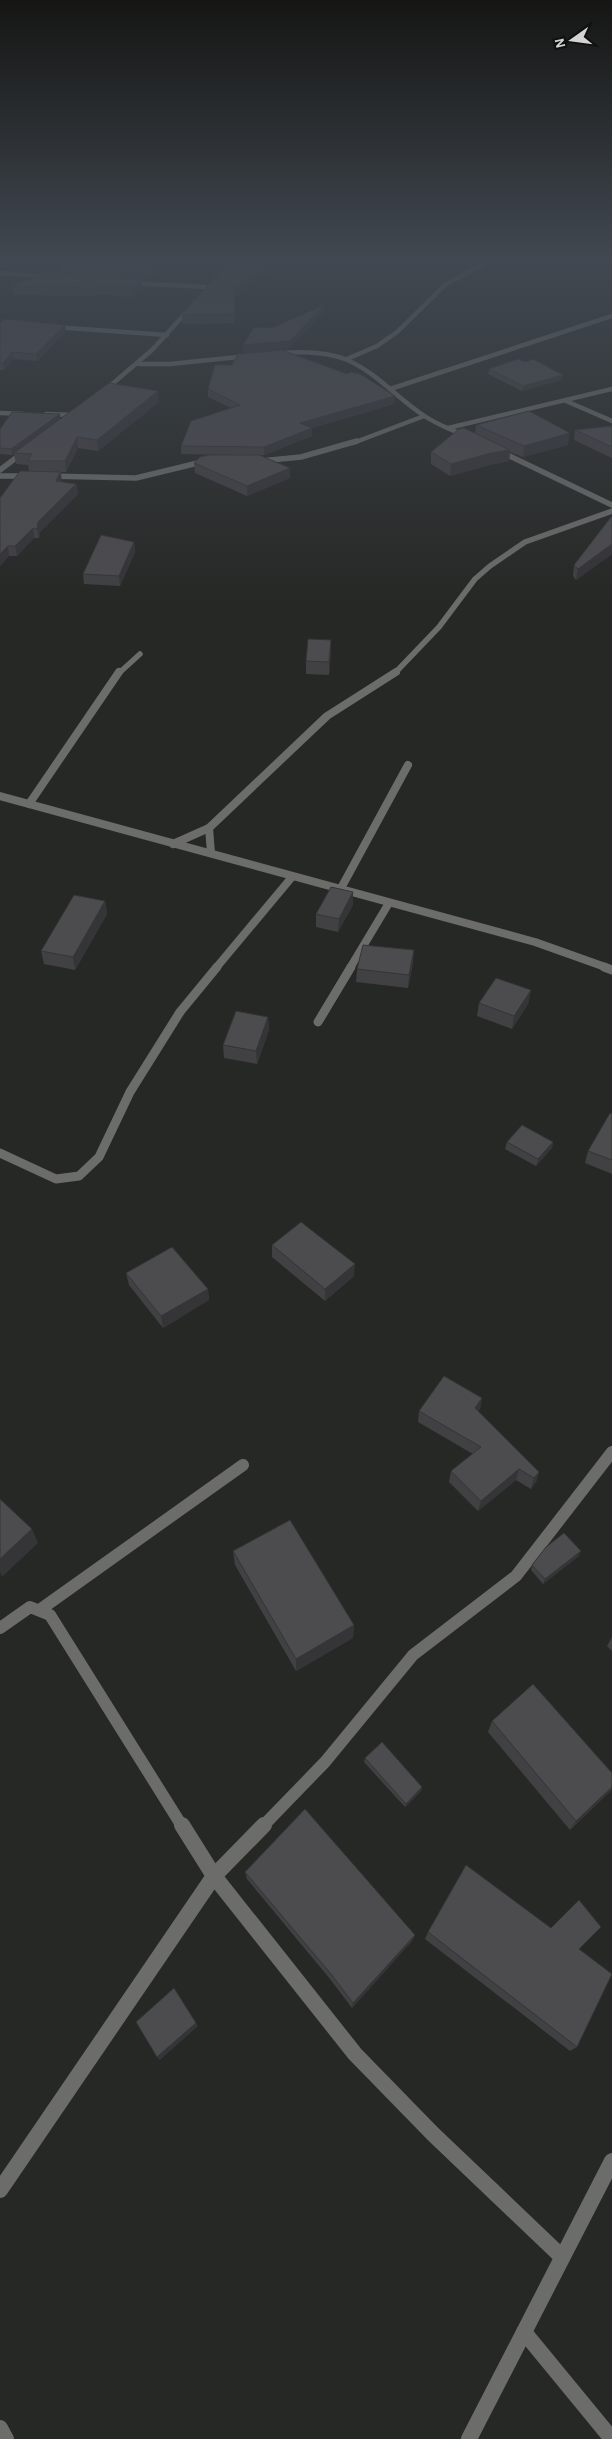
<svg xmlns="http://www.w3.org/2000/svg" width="612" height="2439" font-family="'Alegreya Sans',sans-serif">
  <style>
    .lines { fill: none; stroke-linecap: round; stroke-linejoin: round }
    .street-far5 { stroke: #6c6d6b; stroke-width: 4.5 }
    .street-far4 { stroke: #6c6d6b; stroke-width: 5.5 }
    .street-far3 { stroke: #6c6d6b; stroke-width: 8 }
    .street-far2 { stroke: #6c6d6b; stroke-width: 9 }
    .street-far1 { stroke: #6c6d6b; stroke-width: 12 }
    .street { stroke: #6c6d6b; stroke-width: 16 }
    .wall { fill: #414043 }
    .shaded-wall { fill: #353437 }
    .building { fill: #4c4b4e; stroke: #353437 }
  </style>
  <rect width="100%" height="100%" fill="#262825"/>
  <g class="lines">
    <g class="street-far5">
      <path d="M0,273L48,277"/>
      <path d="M130,283L206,287"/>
      <path d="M54,327L167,335"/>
      <path d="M277,353C299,352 320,351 342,358C373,369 396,397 423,415C437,425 453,430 468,437"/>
      <path d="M347,359L377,346L397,332L446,284L490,261"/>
      <path d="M139,364H170L248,356"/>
      <path d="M390,389L612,316"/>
      <path d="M104,391L152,350L233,261"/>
      <path d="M566,401L612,421"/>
      <path d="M0,413L24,414"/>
      <path d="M46,414L73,415"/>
      <path d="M448,428L612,389"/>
      <path d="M353,443L424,416"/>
    </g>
    <g class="street-far4">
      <path d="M497,450L612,505"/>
      <path d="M260,461L301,457L357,441"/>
      <path d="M0,470L25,451"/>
      <path d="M0,476H30"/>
      <path d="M47,476L136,478L206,461"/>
      <path d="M118,674L140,654"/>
      <path d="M394,674L439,627L475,579L490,566L525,542L612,511"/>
    </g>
    <g class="street-far3">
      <path d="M0,796L535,942L608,968"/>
      <path d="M29,804L119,672"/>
      <path d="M209,828L211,853"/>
      <path d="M173,844L209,828L327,716L396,672"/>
      <path d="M340,890L408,765"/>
      <path d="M216,968L292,877"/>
      <path d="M350,968L389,903"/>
    </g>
    <g class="street-far2">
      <path d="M604,967L612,970"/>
      <path d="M318,1022L351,967"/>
      <path d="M0,1153L56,1179L79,1176L99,1157L130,1092L180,1012L217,967"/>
    </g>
    <g class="street-far1">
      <path d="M41,1609L243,1465"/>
      <path d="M0,1628L30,1607L50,1615L182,1826"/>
      <path d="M263,1826L325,1762L413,1655L516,1576L612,1452"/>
    </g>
    <g class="street">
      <path d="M182,1825L214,1876L355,2054L433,2134L562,2257"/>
      <path d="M0,2190L214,1876L264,1825"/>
      <path d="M524,2332L612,2439"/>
      <path d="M0,2428L6,2439"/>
      <path d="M469,2439L612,2161"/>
    </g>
  </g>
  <g class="wall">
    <path d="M170,261L151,279L78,274L142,288L133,297L97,294L96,296L14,295L13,286L60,273L59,264Z"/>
    <path d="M271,270L234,298L235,323L182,324V315Z"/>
    <path d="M0,322L66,332L37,361L13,359L4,370H0Z"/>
    <path d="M489,369L562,380L522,391L488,374Z"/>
    <path d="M347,374L394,404L312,428V436L264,455H260L290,468V478L247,496L195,473L194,463L232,455L181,454V446L231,408L208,397V389Z"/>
    <path d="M159,402L98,451L78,448L66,472H61L62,482L76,484L78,494L40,532L39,538H34L17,556H9L0,566L29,471L28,465L16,464L14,454L12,455L0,454V429L60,414V419Z"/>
    <path d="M476,425L568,445L523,457L510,452L509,461L490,465L450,476L431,464V452L475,433Z"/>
    <path d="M612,426V458L574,440L575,430Z"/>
    <path d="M612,517V554L576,580L573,576L574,565Z"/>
    <path d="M134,542L135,552L120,586L84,584L83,574Z"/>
    <path d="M331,652L329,675L306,674V661Z"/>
    <path d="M353,892V905L338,932L316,927V914Z"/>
    <path d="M105,901L107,914L75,970L44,964L41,951Z"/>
    <path d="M413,963L408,988L356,982L357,969Z"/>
    <path d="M531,990L528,1004L512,1029L477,1016L479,1003Z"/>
    <path d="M268,1017L269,1030L257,1064L224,1058L223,1045Z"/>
    <path d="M612,1114V1174L585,1163L588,1151Z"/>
    <path d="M507,1142H553L552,1148L536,1166L505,1149Z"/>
    <path d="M272,1245L354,1276L325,1301L272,1257Z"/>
    <path d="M126,1273L208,1289L209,1300L163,1328L129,1285Z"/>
    <path d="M482,1398L480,1409L478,1411L539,1472L536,1482L531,1489L516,1480L478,1511L449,1482L451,1471L473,1454L418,1422L419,1411Z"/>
    <path d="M233,1551L354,1625L353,1638L296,1671L235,1565Z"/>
    <path d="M579,1556L543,1584L531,1570L532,1565Z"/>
    <path d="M612,1637V1651L607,1646Z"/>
    <path d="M492,1721L612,1773V1789L570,1830L488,1732Z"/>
    <path d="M365,1758L422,1787L421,1791L405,1807L364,1762Z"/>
    <path d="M245,1872L415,1935L412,1941L352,2008L330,1979L247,1879Z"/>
    <path d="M551,1928L579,1949L577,2047L570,2051L425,1939L428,1932Z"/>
  </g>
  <g class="shaded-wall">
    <path d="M160,261H170L151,279L150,270Z"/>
    <path d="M271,261H286L271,270L234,298L235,323L234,289Z"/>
    <path d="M141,279L142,288L133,297L132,288Z"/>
    <path d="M96,285L97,294L96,296L95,288Z"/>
    <path d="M324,305V312L290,348L243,353V345Z"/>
    <path d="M65,325L66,332L37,361L36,354Z"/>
    <path d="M12,352L13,359L4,370L3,363Z"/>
    <path d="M563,375L562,380L522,391L523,386Z"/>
    <path d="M158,391L159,402L98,451L97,440Z"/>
    <path d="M395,396L394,404L300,431V423Z"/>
    <path d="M60,414V420L12,455L11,449Z"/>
    <path d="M312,428V436L264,455V447Z"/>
    <path d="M570,433L568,445L523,457L524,446Z"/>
    <path d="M77,437L78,448L66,472L65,461Z"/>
    <path d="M510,450L509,461L490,465L450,476L451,464L491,453Z"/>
    <path d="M290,468V478L247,496V486Z"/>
    <path d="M60,472L62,482L56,481Z"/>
    <path d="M76,484L78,494L40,532L39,538L37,529L38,522Z"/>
    <path d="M33,528L34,538L17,556L15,546Z"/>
    <path d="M134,542L135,552L120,586L119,576Z"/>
    <path d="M612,544V554L576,580L578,569Z"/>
    <path d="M8,546L9,556L0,566V554Z"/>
    <path d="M331,640V652L329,675V662Z"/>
    <path d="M353,892V905L338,932L339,919Z"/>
    <path d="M105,901L107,914L75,970L73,957Z"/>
    <path d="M414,950L413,963L408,988L409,975Z"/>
    <path d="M531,990L528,1004L512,1029L514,1016Z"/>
    <path d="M268,1017L269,1030L257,1064L256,1051Z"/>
    <path d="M553,1142L552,1148L536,1166L538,1159Z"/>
    <path d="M355,1264L354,1276L325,1301V1289Z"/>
    <path d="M208,1289L209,1300L163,1328L161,1316Z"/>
    <path d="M482,1398L480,1409L473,1420L475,1408Z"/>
    <path d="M519,1469L516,1480L478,1511L481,1501Z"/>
    <path d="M539,1472L536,1482L531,1489L534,1478Z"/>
    <path d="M32,1529L38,1543L2,1577L0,1572V1559Z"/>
    <path d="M581,1551L579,1556L543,1584L545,1579Z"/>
    <path d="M354,1625L353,1638L296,1671V1659Z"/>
    <path d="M422,1787L421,1791L405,1807L406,1804Z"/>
    <path d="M612,1787V1789L611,1791L570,1830L576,1821Z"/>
    <path d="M415,1935L412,1941L352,2008L353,2003Z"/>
    <path d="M196,2023L198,2026L160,2060L157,2057Z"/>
  </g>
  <g class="building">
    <path d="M65,261H160L150,270L59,264Z"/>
    <path d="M230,261H271L234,289L235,314L182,315Z"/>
    <path d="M44,272L141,279L132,288L96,285L95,288L13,286Z"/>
    <path d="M324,305L290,341L243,345L254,327L272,328Z"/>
    <path d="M5,319L65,325L36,354L12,352L3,363H0V322Z"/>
    <path d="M282,350L347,374L351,372L360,374L395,396L300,423L312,428L264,447L181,446L191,421L240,405L208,389L215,365H232L238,354Z"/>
    <path d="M518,359L526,362L533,359L563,375L523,386L489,369Z"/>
    <path d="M109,383L158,391L97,440L77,437L65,461H27L32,454L14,453Z"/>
    <path d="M529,411L570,433L524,446L476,425Z"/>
    <path d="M12,412L60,414L11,449L0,448V429Z"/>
    <path d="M612,426V447L575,430Z"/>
    <path d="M464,428L510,450L491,453L451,464L431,452L459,429Z"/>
    <path d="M210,455H259L290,468L247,486L194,463L200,457Z"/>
    <path d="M20,471L60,472L56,481L76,484L38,522L37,529L33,528L15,546H8L0,554V498Z"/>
    <path d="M611,517H612V544L578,569L574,565Z"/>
    <path d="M101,535L134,542L119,576L83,574Z"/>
    <path d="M308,639L331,640L329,662L306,661Z"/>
    <path d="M331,887L353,892L339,919L316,914Z"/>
    <path d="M74,895L105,901L73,957L41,951Z"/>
    <path d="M363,945L414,950L409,975L357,969Z"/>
    <path d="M496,978L531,990L514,1016L479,1003Z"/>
    <path d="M236,1011L268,1017L256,1051L223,1045Z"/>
    <path d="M610,1113L612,1114V1160L588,1151Z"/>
    <path d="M522,1125L553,1142L538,1159L507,1142Z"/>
    <path d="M301,1222L355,1264L325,1289L272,1245Z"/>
    <path d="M172,1247L208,1289L161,1316L126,1273Z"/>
    <path d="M444,1376L482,1398L475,1408L539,1472L534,1478L519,1469L481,1501L451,1471L481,1447L419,1411Z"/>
    <path d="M0,1499L32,1529L0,1559Z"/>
    <path d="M290,1520L354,1625L296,1659L233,1551Z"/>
    <path d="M564,1533L581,1551L545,1579L532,1565L546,1547Z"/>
    <path d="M533,1684L612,1773V1787L576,1821L492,1721Z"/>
    <path d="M382,1742L422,1787L406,1804L365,1758Z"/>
    <path d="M305,1809L415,1935L353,2003L331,1974L245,1872Z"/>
    <path d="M466,1865L551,1928L579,1900L601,1927L579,1949L612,1974L577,2047L428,1932Z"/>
    <path d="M174,1988L196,2023L157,2057L136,2022Z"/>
  </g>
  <linearGradient id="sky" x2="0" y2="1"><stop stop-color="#151614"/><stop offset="0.43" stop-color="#414851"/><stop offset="1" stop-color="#414851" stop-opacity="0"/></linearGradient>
  <rect width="612" height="602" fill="url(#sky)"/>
  <g transform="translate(572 40) rotate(256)" stroke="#10100f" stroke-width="4" paint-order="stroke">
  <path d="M0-4L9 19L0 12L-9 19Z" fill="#d3d4d3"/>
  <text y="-8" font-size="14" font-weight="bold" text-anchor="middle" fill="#d3d4d3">N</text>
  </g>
</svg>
